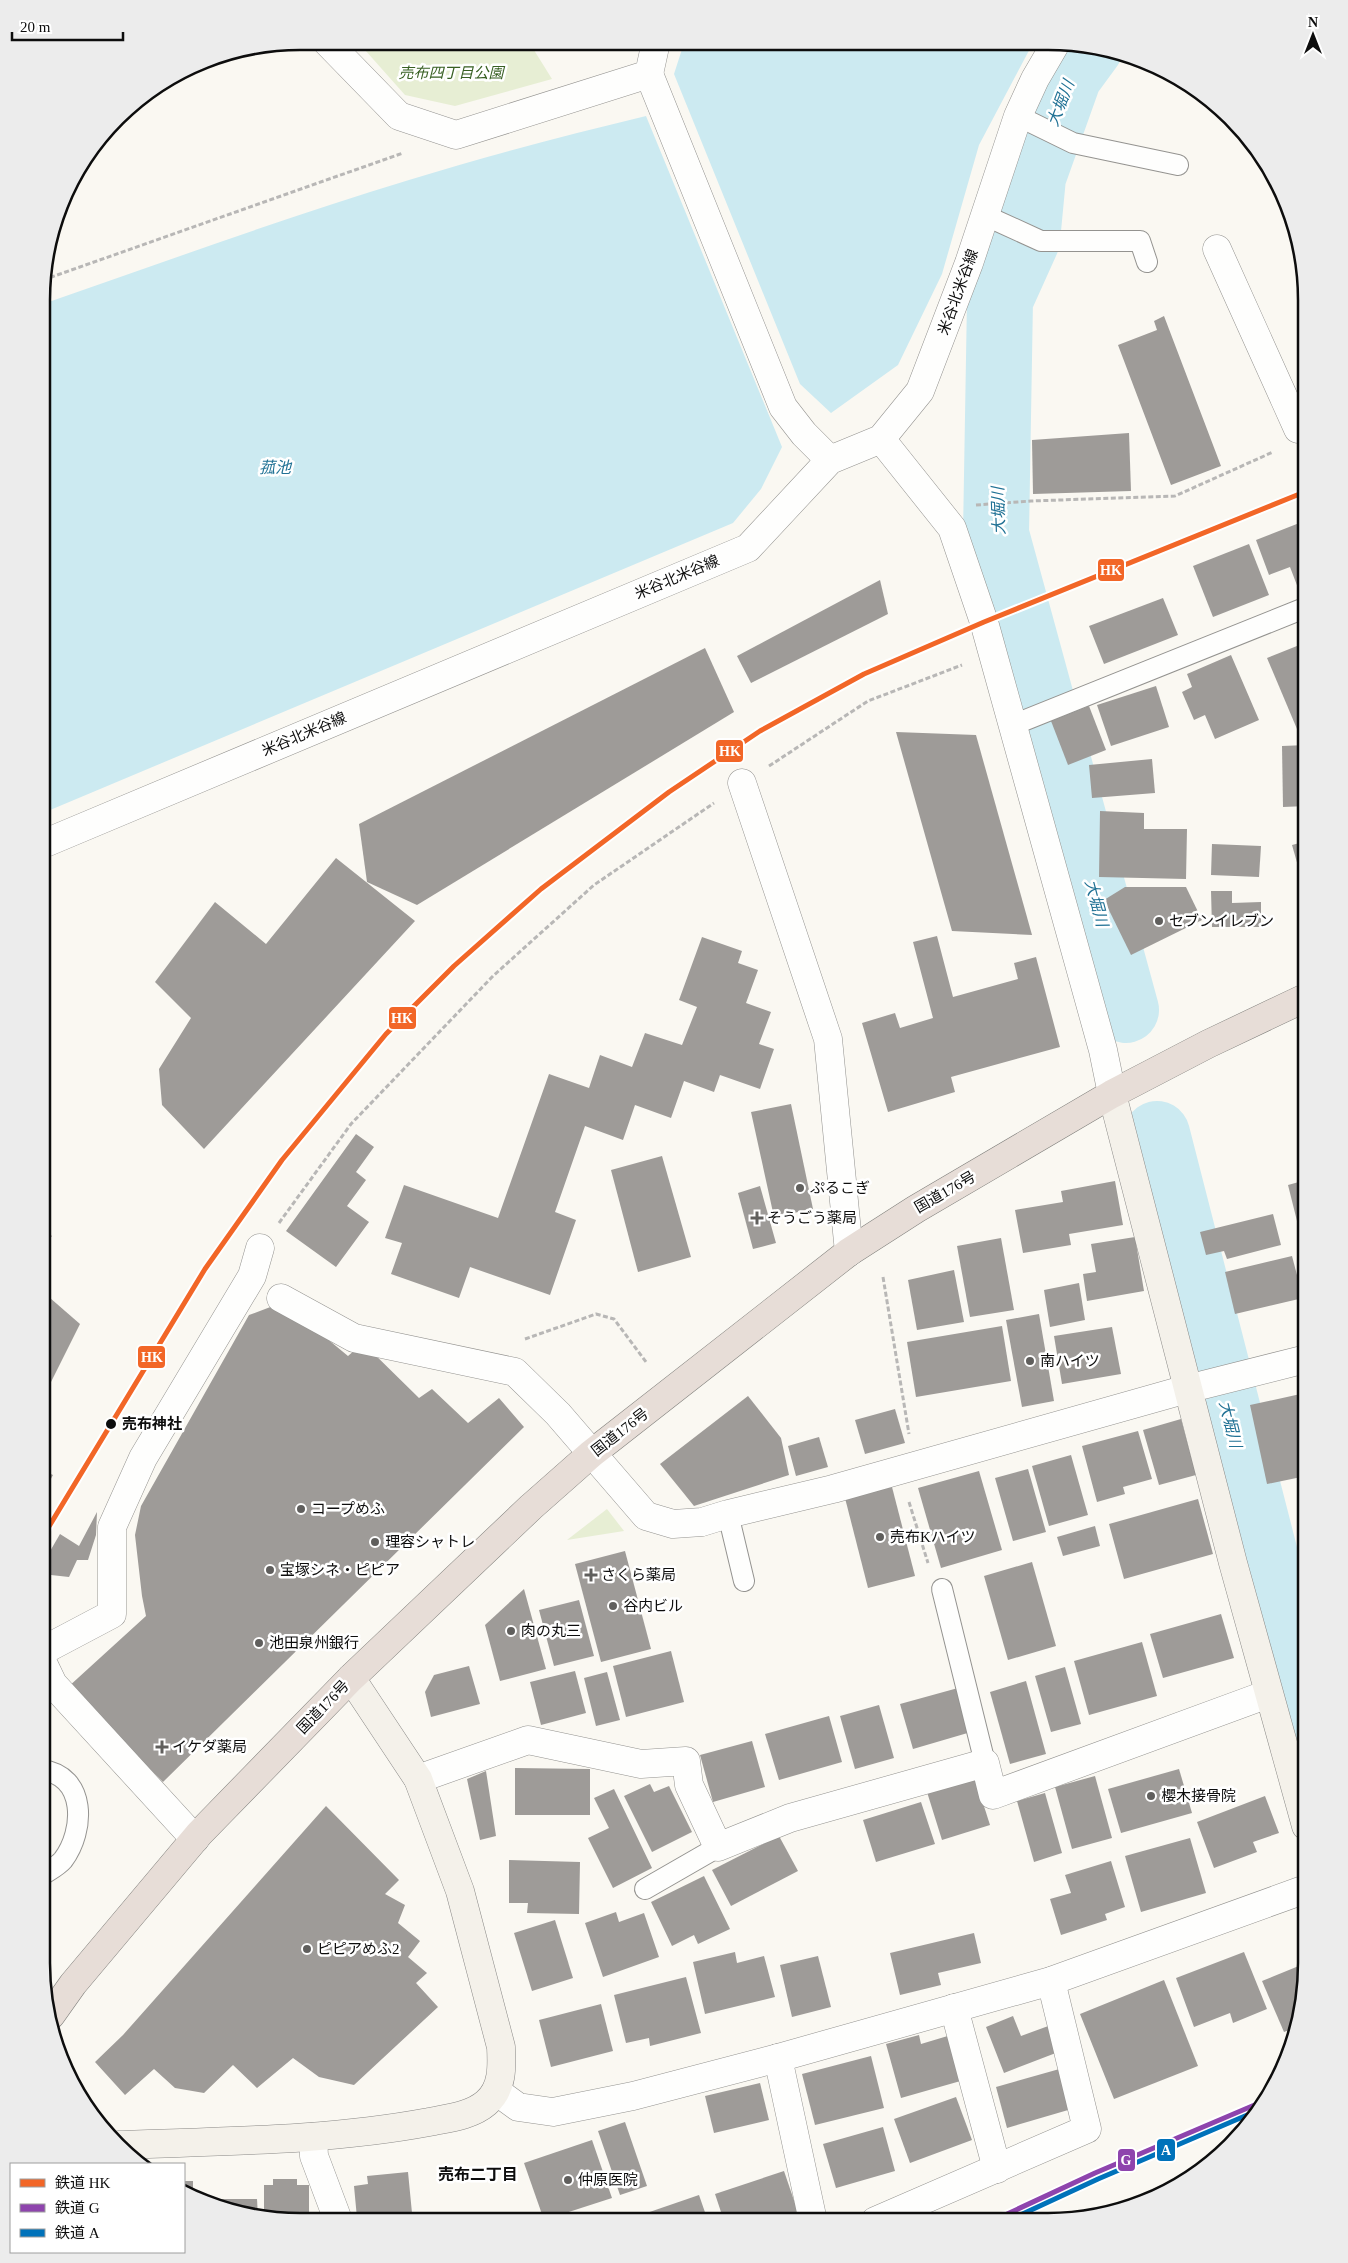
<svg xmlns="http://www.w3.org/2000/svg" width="1348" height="2263" font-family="'Times New Roman','Noto Sans JP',serif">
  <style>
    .green { fill: #e7eed4 }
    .water { fill: #cceaf1 }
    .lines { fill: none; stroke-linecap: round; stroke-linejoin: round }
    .river { stroke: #cceaf1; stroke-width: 66 }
    .building { fill: #9e9b98 }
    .lane-casing { stroke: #949390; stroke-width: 22 }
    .street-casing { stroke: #949390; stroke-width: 29 }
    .secondary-casing { stroke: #8a8987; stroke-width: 29 }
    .highway-casing { stroke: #81807d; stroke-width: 29 }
    .path { stroke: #b8b7b6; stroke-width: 3; stroke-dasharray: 5 2.5; stroke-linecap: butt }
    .lane { stroke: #fefefd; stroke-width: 20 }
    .street { stroke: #fefefd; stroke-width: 28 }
    .secondary { stroke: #f4f1ea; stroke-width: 28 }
    .highway { stroke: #e7ddd7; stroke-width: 28 }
    .rail-1-casing { stroke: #fff; stroke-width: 9 }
    .rail-2-casing { stroke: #fff; stroke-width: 9 }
    .rail-3-casing { stroke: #fff; stroke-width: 9 }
    .rail-1 { stroke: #f26627; stroke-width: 5 }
    .rail-2 { stroke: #8e44ad; stroke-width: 5 }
    .rail-3 { stroke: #0072ba; stroke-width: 5 }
    .poi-dot { fill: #605f5d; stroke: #fff; stroke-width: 2 }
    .stop-dot { fill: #0d0d0d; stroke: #fff; stroke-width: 2 }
    .labels { text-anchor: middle; stroke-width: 5; stroke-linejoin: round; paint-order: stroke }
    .park-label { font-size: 15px; font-style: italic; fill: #386023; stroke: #fff }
    .street-label { font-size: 15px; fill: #0d0d0d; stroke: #fff }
    .poi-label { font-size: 15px; fill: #0d0d0d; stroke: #fff; text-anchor: start }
    .stop-label { font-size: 15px; font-weight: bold; fill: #0d0d0d; stroke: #fff; text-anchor: start }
    .water-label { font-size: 16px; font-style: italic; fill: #217295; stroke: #fff }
    .neighbourhood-label { font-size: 16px; font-weight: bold; fill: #0d0d0d; stroke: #fff }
    .rim { fill: none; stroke: #0d0d0d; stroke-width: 2.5 }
    .line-badge { stroke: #fff; stroke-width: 2 }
    .badge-label { font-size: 14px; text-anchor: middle; font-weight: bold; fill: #fff }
  </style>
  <rect width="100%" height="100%" fill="#faf8f2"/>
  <g class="green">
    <path d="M357,41L529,42L552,79L455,106L405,95Z"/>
    <path d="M607,1509L624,1531L567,1540Z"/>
  </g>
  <g class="water">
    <path d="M688,42L1033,43L979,145L942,274L898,365L831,413L800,384L674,74L684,43Z"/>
    <path d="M646,116L782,447L761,489L733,523L43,813V304C165,262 286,217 409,180C487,156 567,135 646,116Z"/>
  </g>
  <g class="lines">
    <g class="river">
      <path d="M1091,46L1069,76L1033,177L1027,240L1000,300L996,534L1126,1010"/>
      <path d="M1157,1134L1306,1715"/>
    </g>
  </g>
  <g class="building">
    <path d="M1164,316L1221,466L1171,485L1118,345L1157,330L1154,321Z"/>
    <path d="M1129,433L1131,491L1033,494L1032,440Z"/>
    <path d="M1307,520V600L1303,601L1290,567L1269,575L1256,540Z"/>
    <path d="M1249,544L1269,595L1213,617L1193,566Z"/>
    <path d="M880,580L888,614L751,683L737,656Z"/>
    <path d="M1163,598L1178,635L1104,664L1089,626Z"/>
    <path d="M1307,642V725L1297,729L1267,658Z"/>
    <path d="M705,648L734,712L417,905L367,882L359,824Z"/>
    <path d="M1231,655L1259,720L1215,739L1205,715L1194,720L1182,692L1192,687L1187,674Z"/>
    <path d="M1156,686L1169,727L1111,746L1097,705Z"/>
    <path d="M1089,706L1106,750L1068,765L1051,721Z"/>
    <path d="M896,732L976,735L1032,935L952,931Z"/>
    <path d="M1307,745V806L1283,807L1282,746Z"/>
    <path d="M1152,759L1155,793L1092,798L1089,765Z"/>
    <path d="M1100,811L1144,813V829H1187L1186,879L1099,877Z"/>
    <path d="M1307,841V879L1302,880L1292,845Z"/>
    <path d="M1212,844L1261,846L1259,877L1211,875Z"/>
    <path d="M336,858L415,921L204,1149L162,1105L159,1069L191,1018L155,982L215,902L266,944Z"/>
    <path d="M1125,887H1186L1202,920L1131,955L1104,900Z"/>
    <path d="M1211,891H1232V903L1261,902V927H1212Z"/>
    <path d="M1307,894V919L1297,898Z"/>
    <path d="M937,936L953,997L1018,979L1014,963L1036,957L1060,1047L951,1077L955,1092L888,1112L862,1023L895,1013L900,1028L933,1018L913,942Z"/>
    <path d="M702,937L742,951L738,963L758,970L746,1003L771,1012L759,1044L774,1049L760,1089L720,1075L714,1092L684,1081L671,1118L635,1105L623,1140L585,1126L555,1212L576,1220L550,1295L470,1267L459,1298L391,1274L402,1243L385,1238L404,1185L498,1218L549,1074L589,1088L600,1055L632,1067L645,1033L682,1045L697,1007L679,1000Z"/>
    <path d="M1306,1044V1066L1298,1048Z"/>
    <path d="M791,1104L813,1209L774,1217L751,1112Z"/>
    <path d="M356,1134L374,1147L356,1172L366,1180L347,1206L369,1222L336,1267L286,1231Z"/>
    <path d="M662,1156L691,1257L638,1272L611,1170Z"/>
    <path d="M1306,1180V1257L1288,1185Z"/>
    <path d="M1115,1181L1123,1225L1069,1234L1071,1245L1023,1253L1015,1210L1063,1202L1061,1191Z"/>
    <path d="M760,1186L776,1243L753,1249L738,1193Z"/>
    <path d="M1273,1214L1281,1245L1227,1259L1224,1251L1206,1255L1200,1232Z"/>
    <path d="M42,1229L52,1236L42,1248Z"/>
    <path d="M1135,1237L1144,1291L1087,1301L1083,1274L1096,1272L1091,1244Z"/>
    <path d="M1001,1238L1014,1310L970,1317L957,1246Z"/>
    <path d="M1292,1256L1303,1298L1235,1314L1225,1272Z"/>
    <path d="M954,1270L964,1322L917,1330L908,1280Z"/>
    <path d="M1079,1283L1085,1320L1050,1327L1044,1290Z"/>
    <path d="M42,1291L80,1324L42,1400Z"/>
    <path d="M273,1306L291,1309L348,1356L363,1343L419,1398L432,1389L468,1423L499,1398L524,1427L163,1782L67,1688L146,1616L142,1596L135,1535L141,1506L249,1315Z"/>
    <path d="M1039,1314L1054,1401L1022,1407L1006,1320Z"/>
    <path d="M1002,1326L1011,1381L916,1397L907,1342Z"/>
    <path d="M1112,1327L1121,1374L1062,1384L1054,1336Z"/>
    <path d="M1305,1393L1306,1476L1267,1484L1250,1405Z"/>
    <path d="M748,1396L781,1438L789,1475L694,1506L660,1464Z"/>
    <path d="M895,1409L905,1443L865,1454L855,1420Z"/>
    <path d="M1181,1419L1196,1475L1159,1485L1143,1430Z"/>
    <path d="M1138,1431L1152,1479L1123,1487L1125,1494L1097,1502L1082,1446Z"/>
    <path d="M819,1437L828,1467L796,1476L788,1446Z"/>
    <path d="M1071,1455L1088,1515L1049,1526L1032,1466Z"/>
    <path d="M1028,1469L1046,1532L1013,1541L995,1478Z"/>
    <path d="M42,1470L53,1475L42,1495Z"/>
    <path d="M979,1471L1002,1550L941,1568L918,1488Z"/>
    <path d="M892,1487L915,1576L868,1588L845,1498Z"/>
    <path d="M1198,1499L1213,1554L1124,1579L1109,1524Z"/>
    <path d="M97,1512L96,1535L88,1560H77L69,1577L42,1574V1565L60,1534L79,1546Z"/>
    <path d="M1095,1526L1100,1546L1063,1556L1057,1537Z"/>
    <path d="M625,1551L651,1649L601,1662L575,1564Z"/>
    <path d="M1032,1562L1056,1646L1008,1660L984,1576Z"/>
    <path d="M1306,1573V1609L1297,1576Z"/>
    <path d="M524,1589L546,1669L500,1681L485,1625Z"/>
    <path d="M579,1600L594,1656L554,1666L539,1610Z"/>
    <path d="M1221,1614L1234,1658L1163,1678L1150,1634Z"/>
    <path d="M1142,1642L1157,1696L1089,1715L1074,1661Z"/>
    <path d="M671,1651L684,1702L626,1717L613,1666Z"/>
    <path d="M469,1666L480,1704L431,1717L425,1692L434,1675Z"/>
    <path d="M1065,1667L1081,1724L1051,1732L1035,1676Z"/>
    <path d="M575,1671L586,1713L541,1725L530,1682Z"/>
    <path d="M607,1672L620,1720L596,1726L584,1678Z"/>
    <path d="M1026,1681L1046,1754L1010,1764L990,1692Z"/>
    <path d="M958,1688L971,1732L913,1749L900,1704Z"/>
    <path d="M879,1705L894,1758L855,1769L840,1716Z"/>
    <path d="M829,1716L842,1762L779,1780L765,1734Z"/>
    <path d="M752,1741L765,1787L713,1802L700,1755Z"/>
    <path d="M515,1768L590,1769V1815H515Z"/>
    <path d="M1179,1769L1192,1813L1121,1833L1108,1789Z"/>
    <path d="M486,1771L496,1836L480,1840L467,1779Z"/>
    <path d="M1095,1776L1112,1838L1072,1849L1055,1787Z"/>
    <path d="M975,1778L990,1825L942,1840L927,1792Z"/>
    <path d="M650,1784L654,1792L669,1786L692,1832L652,1852L624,1796Z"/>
    <path d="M614,1789L652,1868L613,1888L588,1838L609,1828L594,1798Z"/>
    <path d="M1045,1793L1062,1853L1034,1862L1017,1801Z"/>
    <path d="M1265,1796L1279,1833L1253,1842L1257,1852L1214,1868L1197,1822Z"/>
    <path d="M921,1802L935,1844L876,1862L863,1820Z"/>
    <path d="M326,1806L399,1880L385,1894L405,1905L398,1923L420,1941L408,1957L427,1973L416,1983L438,2007L354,2085L319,2077L293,2058L257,2088L233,2065L204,2093L175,2088L154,2069L125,2095L95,2062L123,2035Z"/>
    <path d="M779,1836L798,1871L731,1906L712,1870Z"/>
    <path d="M1190,1838L1206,1893L1141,1912L1125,1856Z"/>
    <path d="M509,1860L580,1862L579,1914L527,1913L528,1903H509Z"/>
    <path d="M1111,1861L1125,1907L1105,1914L1107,1920L1061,1935L1050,1899L1071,1893L1065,1875Z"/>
    <path d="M704,1876L730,1929L698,1944L694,1935L672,1946L651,1902Z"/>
    <path d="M616,1912L619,1922L644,1913L659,1957L603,1977L585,1923Z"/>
    <path d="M555,1920L573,1978L532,1991L514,1933Z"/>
    <path d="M974,1933L981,1963L938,1973L941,1985L900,1995L890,1953Z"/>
    <path d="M735,1952L737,1963L764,1956L775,1997L705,2014L693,1962Z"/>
    <path d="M1244,1952L1267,2009L1233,2023L1230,2013L1194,2027L1176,1978Z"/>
    <path d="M818,1956L831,2007L792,2017L780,1965Z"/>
    <path d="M1306,1963V1981L1297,2027L1284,2032L1262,1981Z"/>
    <path d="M686,1977L701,2033L650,2046L649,2038L626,2043L614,1995Z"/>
    <path d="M1164,1980L1198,2066L1114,2099L1080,2014Z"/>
    <path d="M601,2004L613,2051L551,2067L539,2020Z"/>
    <path d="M1013,2016L1021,2036L1051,2025L1061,2051L1004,2073L986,2027Z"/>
    <path d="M919,2035L921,2044L951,2035L964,2080L901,2098L886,2044Z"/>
    <path d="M871,2056L884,2108L815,2125L802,2074Z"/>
    <path d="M1063,2068L1075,2108L1007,2128L996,2087Z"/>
    <path d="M760,2083L769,2120L714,2133L705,2096Z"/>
    <path d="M956,2097L972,2140L910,2163L894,2119Z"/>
    <path d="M625,2122L647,2186L620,2195L598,2131Z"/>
    <path d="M883,2127L895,2171L836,2188L823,2144Z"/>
    <path d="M592,2140L612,2198L544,2220L524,2163Z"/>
    <path d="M784,2171L801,2221H724L715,2194Z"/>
    <path d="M408,2172L412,2213L357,2218L354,2186L368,2184L367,2176Z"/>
    <path d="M273,2179H297V2185H309V2220L264,2219V2185H273Z"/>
    <path d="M184,2181H193V2198L184,2192Z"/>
    <path d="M699,2195L708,2221H636L635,2217Z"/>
    <path d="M221,2199H257L258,2217L221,2208Z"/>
  </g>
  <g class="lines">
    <defs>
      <g id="lane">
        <path d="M1018,116L1073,143L1178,165"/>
        <path d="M984,215L1041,241H1140L1147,262"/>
        <path d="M1013,725L1307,607"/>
        <path d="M728,1514L744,1581"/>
        <path d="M942,1589L985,1763"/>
        <path d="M41,1876C48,1871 58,1866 63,1860C85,1831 87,1775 41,1770"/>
        <path d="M645,1889L718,1847"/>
      </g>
      <g id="street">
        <path d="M326,41L399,116L456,135L649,74L656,42"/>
        <path d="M649,74L783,407L804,434L830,460"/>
        <path d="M1217,249L1298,429L1307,425"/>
        <path d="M881,439L952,528L984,622L1103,1050L1112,1094"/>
        <path d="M742,783L828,1039L849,1252"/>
        <path d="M43,844L748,548L830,460L881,439L920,391L969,263L1018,116L1035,79L1056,43"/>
        <path d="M281,1298L354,1338L515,1372L558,1414L646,1516L673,1524L702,1522L728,1514L833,1489L1187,1389L1306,1359"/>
        <path d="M42,1651L112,1614V1527L143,1458L252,1276L260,1248"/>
        <path d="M42,1661L53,1684L195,1839"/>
        <path d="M418,1779L528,1740L641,1764L686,1761L689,1785L718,1847L790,1818L985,1763L993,1795L1268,1694"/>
        <path d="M954,2008L997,2169"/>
        <path d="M778,2058L813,2221"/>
        <path d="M496,2091L518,2107L553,2112L633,2096L778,2058L1051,1981L1306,1889"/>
        <path d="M313,2137L314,2156L338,2220"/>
        <path d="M875,2221L1087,2129L1051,1981"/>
      </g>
      <g id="secondary">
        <path d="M1112,1094L1233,1563L1306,1826"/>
        <path d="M119,2145C223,2141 327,2141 429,2122C448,2118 471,2116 486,2103C503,2089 502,2066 501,2047L460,1891L418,1779L351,1678"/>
      </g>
      <path id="highway" d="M51,2015L73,1984L199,1834L351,1678L531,1507L591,1454L849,1252L916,1209L1112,1094L1208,1044L1307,997"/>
    </defs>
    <use href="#lane" class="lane-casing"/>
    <use href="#street" class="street-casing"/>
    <use href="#secondary" class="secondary-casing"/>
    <use href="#highway" class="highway-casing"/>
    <g class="path">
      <path d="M43,280L403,153"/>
      <path d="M976,505L1031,501L1175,496L1273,452"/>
      <path d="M769,766L868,701L962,665"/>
      <path d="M279,1223L351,1124L493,976L594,885L714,803"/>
      <path d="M883,1277L909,1434"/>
      <path d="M525,1339L596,1314L614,1319L646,1362"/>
      <path d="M909,1502L928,1563"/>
    </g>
    <use href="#lane" class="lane"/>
    <use href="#street" class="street"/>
    <use href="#secondary" class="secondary"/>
    <use href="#highway" class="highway"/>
    <defs>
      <path id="rail-1" d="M42,1538L205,1269L282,1160L386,1034L454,966L541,889L669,792L760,731L864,674L984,622L1307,491"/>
      <path id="rail-2" d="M990,2222L1095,2173L1264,2101"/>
      <path id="rail-3" d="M1005,2222L1098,2179L1259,2110"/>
    </defs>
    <use href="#rail-1" class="rail-1-casing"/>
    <use href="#rail-2" class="rail-2-casing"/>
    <use href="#rail-3" class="rail-3-casing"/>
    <use href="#rail-1" class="rail-1"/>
    <use href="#rail-2" class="rail-2"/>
    <use href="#rail-3" class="rail-3"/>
  </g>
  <g class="poi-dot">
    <circle cx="1159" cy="921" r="5"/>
    <circle cx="800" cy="1188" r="5"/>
    <path d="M754.5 1210.5h5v5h5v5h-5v5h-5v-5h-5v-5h5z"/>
    <circle cx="1030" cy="1361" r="5"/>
    <circle cx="301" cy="1509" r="5"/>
    <circle cx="880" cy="1537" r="5"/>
    <circle cx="375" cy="1542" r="5"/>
    <circle cx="270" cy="1570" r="5"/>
    <path d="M588.5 1567.5h5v5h5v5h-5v5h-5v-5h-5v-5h5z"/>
    <circle cx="613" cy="1606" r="5"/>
    <circle cx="511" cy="1631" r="5"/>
    <circle cx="259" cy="1643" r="5"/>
    <path d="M159.5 1739.5h5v5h5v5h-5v5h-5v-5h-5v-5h5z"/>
    <circle cx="1151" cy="1796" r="5"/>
    <circle cx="307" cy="1949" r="5"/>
    <circle cx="568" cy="2180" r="5"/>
  </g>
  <circle class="stop-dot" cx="111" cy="1424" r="6"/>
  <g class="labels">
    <g class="park-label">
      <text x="451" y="78">売布四丁目公園</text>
    </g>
    <g class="street-label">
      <text transform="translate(958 292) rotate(-70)" y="5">米谷北米谷線</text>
      <text transform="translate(677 577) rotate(-23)" y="5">米谷北米谷線</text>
      <text transform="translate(304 734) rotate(-23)" y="5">米谷北米谷線</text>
      <text transform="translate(945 1192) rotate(-30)" y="5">国道176号</text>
      <text transform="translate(620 1432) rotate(-38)" y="5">国道176号</text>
      <text transform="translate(323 1707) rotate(-46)" y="5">国道176号</text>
    </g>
    <g class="poi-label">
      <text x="1169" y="926">セブンイレブン</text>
      <text x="810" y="1193">ぷるこぎ</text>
      <text x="767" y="1223">そうごう薬局</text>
      <text x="1040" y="1366">南ハイツ</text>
      <text x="311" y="1514">コープめふ</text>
      <text x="890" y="1542">売布Kハイツ</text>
      <text x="385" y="1547">理容シャトレ</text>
      <text x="280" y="1575">宝塚シネ・ピピア</text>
      <text x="601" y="1580">さくら薬局</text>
      <text x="623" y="1611">谷内ビル</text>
      <text x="521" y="1636">肉の丸三</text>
      <text x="269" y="1648">池田泉州銀行</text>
      <text x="172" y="1752">イケダ薬局</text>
      <text x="1161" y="1801">櫻木接骨院</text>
      <text x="317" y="1954">ピピアめふ2</text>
      <text x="578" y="2185">仲原医院</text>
    </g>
    <g class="stop-label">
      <text x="122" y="1429">売布神社</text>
    </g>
    <g class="water-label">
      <text transform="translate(1060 103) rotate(-69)" y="6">大堀川</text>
      <text x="275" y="473">菰池</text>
      <text transform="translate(998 511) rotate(-92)" y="6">大堀川</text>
      <text transform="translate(1097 903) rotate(75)" y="6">大堀川</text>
      <text transform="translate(1231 1424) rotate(76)" y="6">大堀川</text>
    </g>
    <g class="neighbourhood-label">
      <text x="478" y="2180">売布二丁目</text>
    </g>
  </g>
  <path d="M0 0H1348V2263H0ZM300 50H1048A250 250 0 0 1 1298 300V1963A250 250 0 0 1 1048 2213H300A250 250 0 0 1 50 1963V300A250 250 0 0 1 300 50Z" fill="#ececec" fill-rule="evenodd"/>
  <path class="rim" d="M300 50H1048A250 250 0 0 1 1298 300V1963A250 250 0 0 1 1048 2213H300A250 250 0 0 1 50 1963V300A250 250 0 0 1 300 50Z"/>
  <g class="line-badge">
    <rect x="1097" y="558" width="28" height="24" rx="5" fill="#f26627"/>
    <rect x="715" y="739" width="29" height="24" rx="5" fill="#f26627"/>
    <rect x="388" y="1006" width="29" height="24" rx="5" fill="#f26627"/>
    <rect x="137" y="1345" width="29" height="24" rx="5" fill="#f26627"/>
    <rect x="1156" y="2138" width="20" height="24" rx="5" fill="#0072ba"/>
    <rect x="1117" y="2148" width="19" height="24" rx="5" fill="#8e44ad"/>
  </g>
  <g class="badge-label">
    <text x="1111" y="575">HK</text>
    <text x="730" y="756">HK</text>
    <text x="402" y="1023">HK</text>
    <text x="152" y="1362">HK</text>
    <text x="1166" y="2155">A</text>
    <text x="1126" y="2165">G</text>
  </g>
  <rect x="10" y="2163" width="175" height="90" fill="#ffffff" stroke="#9e9e9e"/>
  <rect x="20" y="2179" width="25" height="8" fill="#f26627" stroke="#9e9e9e"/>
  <text x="55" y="2188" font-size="15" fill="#0d0d0d">鉄道 HK</text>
  <rect x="20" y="2204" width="25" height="8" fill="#8e44ad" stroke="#9e9e9e"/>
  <text x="55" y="2213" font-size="15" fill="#0d0d0d">鉄道 G</text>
  <rect x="20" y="2229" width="25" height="8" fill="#0072ba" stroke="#9e9e9e"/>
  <text x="55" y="2238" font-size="15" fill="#0d0d0d">鉄道 A</text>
  <g transform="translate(1313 35)" stroke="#ffffff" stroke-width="4" paint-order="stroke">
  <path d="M0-4L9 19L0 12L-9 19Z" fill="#0d0d0d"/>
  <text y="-8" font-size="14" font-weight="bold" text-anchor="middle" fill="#0d0d0d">N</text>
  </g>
  <path d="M12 32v8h111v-8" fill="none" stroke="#0d0d0d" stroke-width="2.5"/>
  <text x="20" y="32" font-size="15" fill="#0d0d0d" stroke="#ffffff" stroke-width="4" paint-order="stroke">20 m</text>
</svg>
